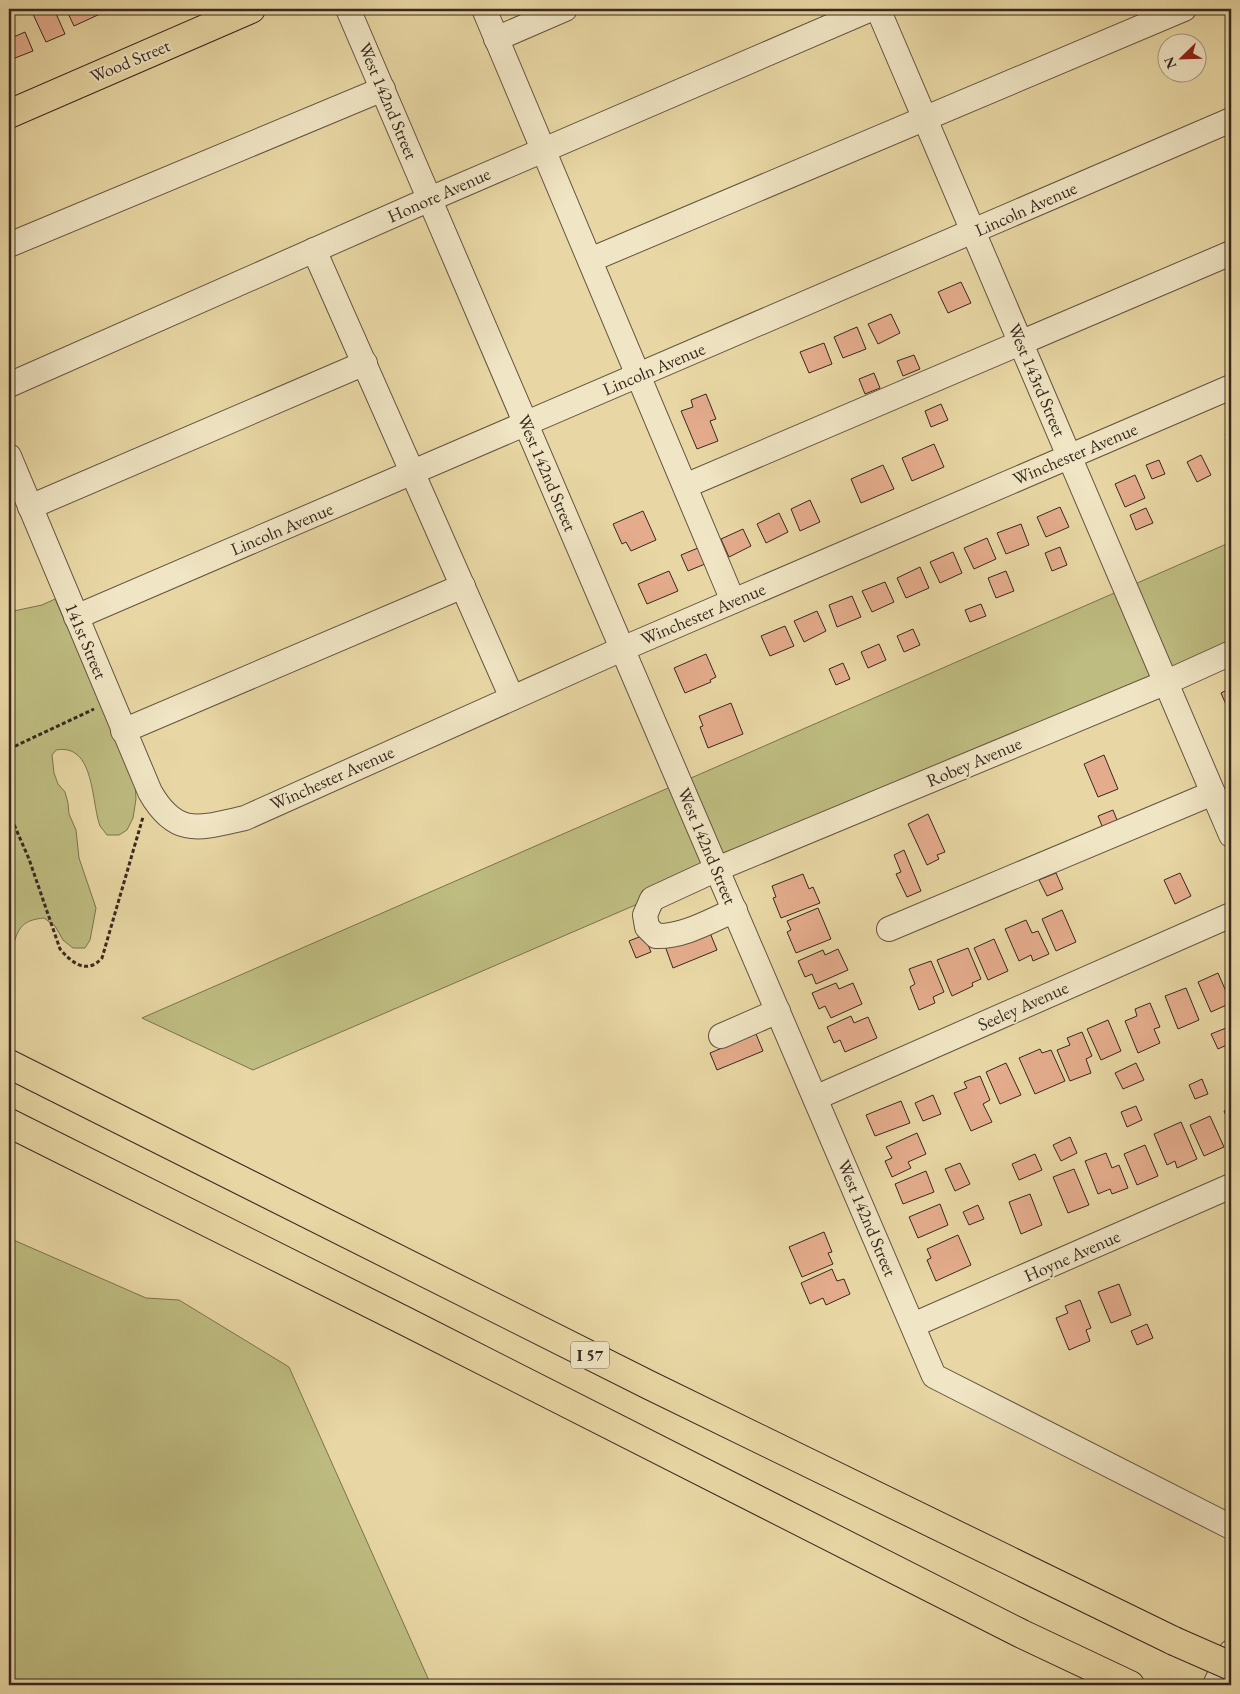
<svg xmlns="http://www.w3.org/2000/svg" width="1240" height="1694" font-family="'EB Garamond',serif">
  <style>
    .green { fill: #bebc80; stroke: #7b7250 }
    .building { fill: #e4ac8c; stroke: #382820 }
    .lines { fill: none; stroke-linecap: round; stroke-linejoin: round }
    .minor-casing { stroke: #645441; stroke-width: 26 }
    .major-casing { stroke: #382820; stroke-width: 30 }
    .highway-casing { stroke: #382820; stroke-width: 30 }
    .path { stroke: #382820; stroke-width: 3; stroke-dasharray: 4 2.5; stroke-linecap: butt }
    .minor { stroke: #f0e5c4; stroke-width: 24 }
    .major { stroke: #e8d7a4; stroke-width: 28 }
    .highway { stroke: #e8d7a4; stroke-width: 28 }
    .highway-bridge-casing { stroke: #382820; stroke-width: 30; stroke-linecap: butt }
    .highway-bridge { stroke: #e8d7a4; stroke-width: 28 }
    .labels { text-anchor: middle; stroke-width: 4; stroke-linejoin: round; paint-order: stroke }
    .shield { fill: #f0e5c4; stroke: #6f6151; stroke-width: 1 }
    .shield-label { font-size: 16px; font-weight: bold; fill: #382820 }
    .street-label { font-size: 18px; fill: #382820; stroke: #f0e5c4 }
  </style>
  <rect width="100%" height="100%" fill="#e8d7a4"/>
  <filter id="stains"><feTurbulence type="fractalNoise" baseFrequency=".004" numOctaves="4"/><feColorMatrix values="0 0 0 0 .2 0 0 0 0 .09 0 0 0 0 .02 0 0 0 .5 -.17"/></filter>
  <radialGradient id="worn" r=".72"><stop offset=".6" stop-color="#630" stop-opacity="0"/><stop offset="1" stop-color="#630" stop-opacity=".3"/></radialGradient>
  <g class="green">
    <path d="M1231,542V648L253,1070L142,1018Z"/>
    <path d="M55,599L75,644L93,680L135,781L136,799L133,818L127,830L119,835H107C105,832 102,829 100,826C91,802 95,743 56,750L52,755L54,773L58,784L65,792L68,803L69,814L76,830L79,858L96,908L90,940L85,948H73L63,940L55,926L44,918C23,920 18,927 13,947L9,949V612L42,605Z"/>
    <path d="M9,1238L146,1298L179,1300L289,1367L431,1685H9Z"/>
  </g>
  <g class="building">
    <path d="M40,9H54L65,34L46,42L32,12Z"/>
    <path d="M66,9H97L100,14L74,26Z"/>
    <path d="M25,32L33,51L15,58L9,43V39Z"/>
    <path d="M961,282L971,303L948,313L938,292Z"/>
    <path d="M891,314L900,333L878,344L868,324Z"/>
    <path d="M857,327L866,349L843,358L834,337Z"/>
    <path d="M824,343L832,364L809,373L800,352Z"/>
    <path d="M914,355L920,369L903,376L897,361Z"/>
    <path d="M874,373L880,388L865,394L859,379Z"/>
    <path d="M706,394L716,419L710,421L718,441L697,449L681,411L693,407L691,400Z"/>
    <path d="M941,404L948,420L931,427L925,411Z"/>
    <path d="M1231,431V448L1225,434Z"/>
    <path d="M934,444L944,467L912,481L902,458Z"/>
    <path d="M1201,455L1211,475L1197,482L1187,462Z"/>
    <path d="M1159,460L1165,474L1152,479L1146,465Z"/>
    <path d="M883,465L894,489L861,503L851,479Z"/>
    <path d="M1135,475L1145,498L1125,507L1115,484Z"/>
    <path d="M810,500L820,522L800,531L791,509Z"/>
    <path d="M1060,507L1069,527L1046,537L1037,517Z"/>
    <path d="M1146,508L1153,523L1136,530L1130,515Z"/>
    <path d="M643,511L656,540L631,551L626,542L622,544L613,524Z"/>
    <path d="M779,513L788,532L766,543L757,524Z"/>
    <path d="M1021,524L1029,545L1006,554L997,533Z"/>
    <path d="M743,529L751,546L729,557L721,539Z"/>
    <path d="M987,538L996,559L974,569L964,548Z"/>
    <path d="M1060,547L1067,565L1052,571L1045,553Z"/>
    <path d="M698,548L705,564L688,571L681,555Z"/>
    <path d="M953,552L962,573L940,583L930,562Z"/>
    <path d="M920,567L929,588L906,598L897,578Z"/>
    <path d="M669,571L678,591L647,604L638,584Z"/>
    <path d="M1006,571L1014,591L996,598L988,578Z"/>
    <path d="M885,582L894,602L872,612L862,591Z"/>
    <path d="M852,596L861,617L837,627L829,605Z"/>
    <path d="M981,604L986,616L970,622L965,610Z"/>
    <path d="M817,611L826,631L804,642L794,621Z"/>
    <path d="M785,626L794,646L770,656L761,636Z"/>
    <path d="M913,629L920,645L904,652L897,636Z"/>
    <path d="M879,644L886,660L868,668L861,652Z"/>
    <path d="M706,654L716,677L710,680L711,682L685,693L674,668Z"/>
    <path d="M843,663L850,679L836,685L829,669Z"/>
    <path d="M1231,688V716L1221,693Z"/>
    <path d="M731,703L743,734L708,748L700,727L703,726L699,716Z"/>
    <path d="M1104,755L1118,789L1098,797L1084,764Z"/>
    <path d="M1113,810L1119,825L1104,831L1098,816Z"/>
    <path d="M928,814L945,852L937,855L939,859L927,865L908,824Z"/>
    <path d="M904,850L921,891L907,897L896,874L901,872L894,855Z"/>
    <path d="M1056,873L1063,889L1047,896L1039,880Z"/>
    <path d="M1180,873L1191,896L1175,904L1164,880Z"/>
    <path d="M803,874L809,889L813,887L820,903L781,918L773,898L776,897L772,886Z"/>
    <path d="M818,908L831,939L796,953L787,932L791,930L787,921Z"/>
    <path d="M1062,910L1076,942L1056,951L1042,919Z"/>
    <path d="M1026,920L1032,933L1038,931L1049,954L1033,961L1031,955L1019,961L1005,929Z"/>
    <path d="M708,928L717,950L673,968L665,946Z"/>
    <path d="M644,935L651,952L636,958L629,941Z"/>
    <path d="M994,939L1008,971L988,980L974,948Z"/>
    <path d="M968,948L981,979L972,983L973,986L952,996L937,960Z"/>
    <path d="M838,949L848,970L816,984L812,974L805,977L798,961L823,950L825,955Z"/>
    <path d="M931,961L944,992L933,997L935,1003L919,1010L910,987L915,984L909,969Z"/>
    <path d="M1218,973L1231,1003L1211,1012L1198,982Z"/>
    <path d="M836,983L839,989L853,983L862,1004L831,1018L825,1006L819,1009L812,993Z"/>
    <path d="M1186,988L1199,1020L1178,1029L1165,996Z"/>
    <path d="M1150,1003L1160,1027L1154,1029L1160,1043L1138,1053L1125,1021L1137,1016L1135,1009Z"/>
    <path d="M851,1016L854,1023L868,1017L877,1038L845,1052L840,1040L834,1043L827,1027Z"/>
    <path d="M1108,1020L1121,1051L1101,1060L1087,1029Z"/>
    <path d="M1226,1028L1231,1038V1043L1218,1049L1211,1034Z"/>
    <path d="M1082,1032L1092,1056L1086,1059L1091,1073L1070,1081L1057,1050L1070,1045L1067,1038Z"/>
    <path d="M756,1034L763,1051L717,1070L710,1053Z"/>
    <path d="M1040,1049L1042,1053L1051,1050L1065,1081L1035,1094L1019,1058Z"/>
    <path d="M1006,1063L1021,1095L1000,1104L986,1072Z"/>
    <path d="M1136,1063L1144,1080L1123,1089L1115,1073Z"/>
    <path d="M980,1076L990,1100L983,1104L992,1122L971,1131L954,1093L967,1088L964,1082Z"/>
    <path d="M1202,1079L1208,1094L1195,1099L1189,1085Z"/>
    <path d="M933,1095L941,1114L923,1121L915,1103Z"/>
    <path d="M901,1101L910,1123L875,1136L866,1115Z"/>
    <path d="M1136,1106L1142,1120L1127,1127L1121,1112Z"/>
    <path d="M1231,1108V1127L1224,1111Z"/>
    <path d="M1210,1116L1224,1147L1204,1156L1190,1125Z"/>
    <path d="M1181,1122L1197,1159L1177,1168L1175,1161L1167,1165L1154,1134Z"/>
    <path d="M917,1133L926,1154L908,1162L911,1168L892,1177L885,1161L892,1158L886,1147Z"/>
    <path d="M1070,1137L1077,1153L1061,1161L1053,1145Z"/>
    <path d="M1145,1145L1158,1176L1137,1185L1124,1154Z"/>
    <path d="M1106,1153L1112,1168L1119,1165L1128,1188L1112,1194L1110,1189L1098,1194L1085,1161Z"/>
    <path d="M1035,1154L1042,1170L1019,1180L1012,1164Z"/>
    <path d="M960,1163L970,1184L955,1191L945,1169Z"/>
    <path d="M1074,1169L1089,1205L1068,1213L1053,1177Z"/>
    <path d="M926,1171L934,1192L903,1204L895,1184Z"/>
    <path d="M1030,1194L1042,1225L1021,1234L1009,1202Z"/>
    <path d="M940,1204L948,1225L918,1238L909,1217Z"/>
    <path d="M978,1205L984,1219L969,1225L963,1212Z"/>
    <path d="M824,1232L832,1252L828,1253L833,1264L802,1277L789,1247Z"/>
    <path d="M958,1235L971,1265L936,1281L927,1260L931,1258L927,1249Z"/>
    <path d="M832,1269L837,1281L844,1279L850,1294L826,1305L823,1298L810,1304L801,1283Z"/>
    <path d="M1119,1284L1131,1315L1111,1323L1098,1292Z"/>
    <path d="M1080,1300L1091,1328L1086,1330L1090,1341L1069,1350L1056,1318L1068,1313L1065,1306Z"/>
    <path d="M1147,1324L1153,1338L1137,1345L1131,1331Z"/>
  </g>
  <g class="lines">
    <defs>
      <g id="minor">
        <path d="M348,9L934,1376L1231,1527"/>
        <path d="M484,9L733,601"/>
        <path d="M878,9L1231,835"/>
        <path d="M496,39L565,9"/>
        <path d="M9,245L383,89"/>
        <path d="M314,250L512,698"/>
        <path d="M590,260L1184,9"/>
        <path d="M9,385L430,199L871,9"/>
        <path d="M9,456L150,792C176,838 200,828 245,818L622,649L1231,387"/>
        <path d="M685,486L1231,253"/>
        <path d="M30,507L365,363"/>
        <path d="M76,617L1231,120"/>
        <path d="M123,731L463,586"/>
        <path d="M735,910C710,921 683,937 656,936L647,927L645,915L652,899L717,869L1167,682L1231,653"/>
        <path d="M889,929L1213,793"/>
        <path d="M721,1036L778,1011"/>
        <path d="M815,1098L1231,915"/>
        <path d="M913,1325L1231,1186"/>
        <path d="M1215,1685L1231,1652"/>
      </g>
      <path id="major" d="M9,114L251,9"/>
      <g id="highway">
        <path d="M9,1064L649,1385L1174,1641"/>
        <path d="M9,1123L405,1321L1022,1634L1130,1685"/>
      </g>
    </defs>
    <use href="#minor" class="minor-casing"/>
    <use href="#major" class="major-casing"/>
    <use href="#highway" class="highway-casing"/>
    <g class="path">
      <path d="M9,749L94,709"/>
      <path d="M9,813L29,859L60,949C72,963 87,975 102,958L143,817"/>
    </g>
    <use href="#minor" class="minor"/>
    <use href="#major" class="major"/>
    <use href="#highway" class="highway"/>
    <defs>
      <path id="highway-bridge" d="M1174,1641L1231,1666"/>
    </defs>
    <use href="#highway-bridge" class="highway-bridge-casing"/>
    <use href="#highway-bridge" class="highway-bridge"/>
  </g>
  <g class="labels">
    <rect class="shield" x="571" y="1341.5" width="38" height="27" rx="4"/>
    <g class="shield-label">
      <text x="590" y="1361">I 57</text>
    </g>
    <g class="street-label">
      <text transform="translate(130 61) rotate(-23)" y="6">Wood Street</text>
      <text transform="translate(388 101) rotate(67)" y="6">West 142nd Street</text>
      <text transform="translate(439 195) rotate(-24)" y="6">Honore Avenue</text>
      <text transform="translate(1026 209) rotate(-24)" y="6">Lincoln Avenue</text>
      <text transform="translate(654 369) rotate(-23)" y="6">Lincoln Avenue</text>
      <text transform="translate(1037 380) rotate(67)" y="6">West 143rd Street</text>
      <text transform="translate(1075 454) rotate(-23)" y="6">Winchester Avenue</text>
      <text transform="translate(547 473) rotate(67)" y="6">West 142nd Street</text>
      <text transform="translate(282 529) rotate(-23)" y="6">Lincoln Avenue</text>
      <text transform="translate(703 614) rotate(-23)" y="6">Winchester Avenue</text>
      <text transform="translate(86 641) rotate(67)" y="6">141st Street</text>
      <text transform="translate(974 762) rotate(-23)" y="6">Robey Avenue</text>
      <text transform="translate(332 778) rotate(-24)" y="6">Winchester Avenue</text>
      <text transform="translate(707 846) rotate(67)" y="6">West 142nd Street</text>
      <text transform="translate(1023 1006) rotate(-24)" y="6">Seeley Avenue</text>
      <text transform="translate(867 1218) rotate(67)" y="6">West 142nd Street</text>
      <text transform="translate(1072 1256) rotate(-24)" y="6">Hoyne Avenue</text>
    </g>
  </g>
  <rect width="1240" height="1694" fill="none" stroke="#e8d7a4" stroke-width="30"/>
  <rect x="10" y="10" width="1220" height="1674" fill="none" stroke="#382820" stroke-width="2.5"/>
  <rect x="15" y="15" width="1210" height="1664" fill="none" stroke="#382820"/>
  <g transform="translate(1182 58) rotate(247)"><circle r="24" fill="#f0e5c4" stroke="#a69982"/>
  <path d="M0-4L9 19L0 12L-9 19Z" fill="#8f2418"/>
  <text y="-8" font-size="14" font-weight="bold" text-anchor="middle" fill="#382820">N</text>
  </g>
  <rect width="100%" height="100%" filter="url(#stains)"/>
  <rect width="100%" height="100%" fill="url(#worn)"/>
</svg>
